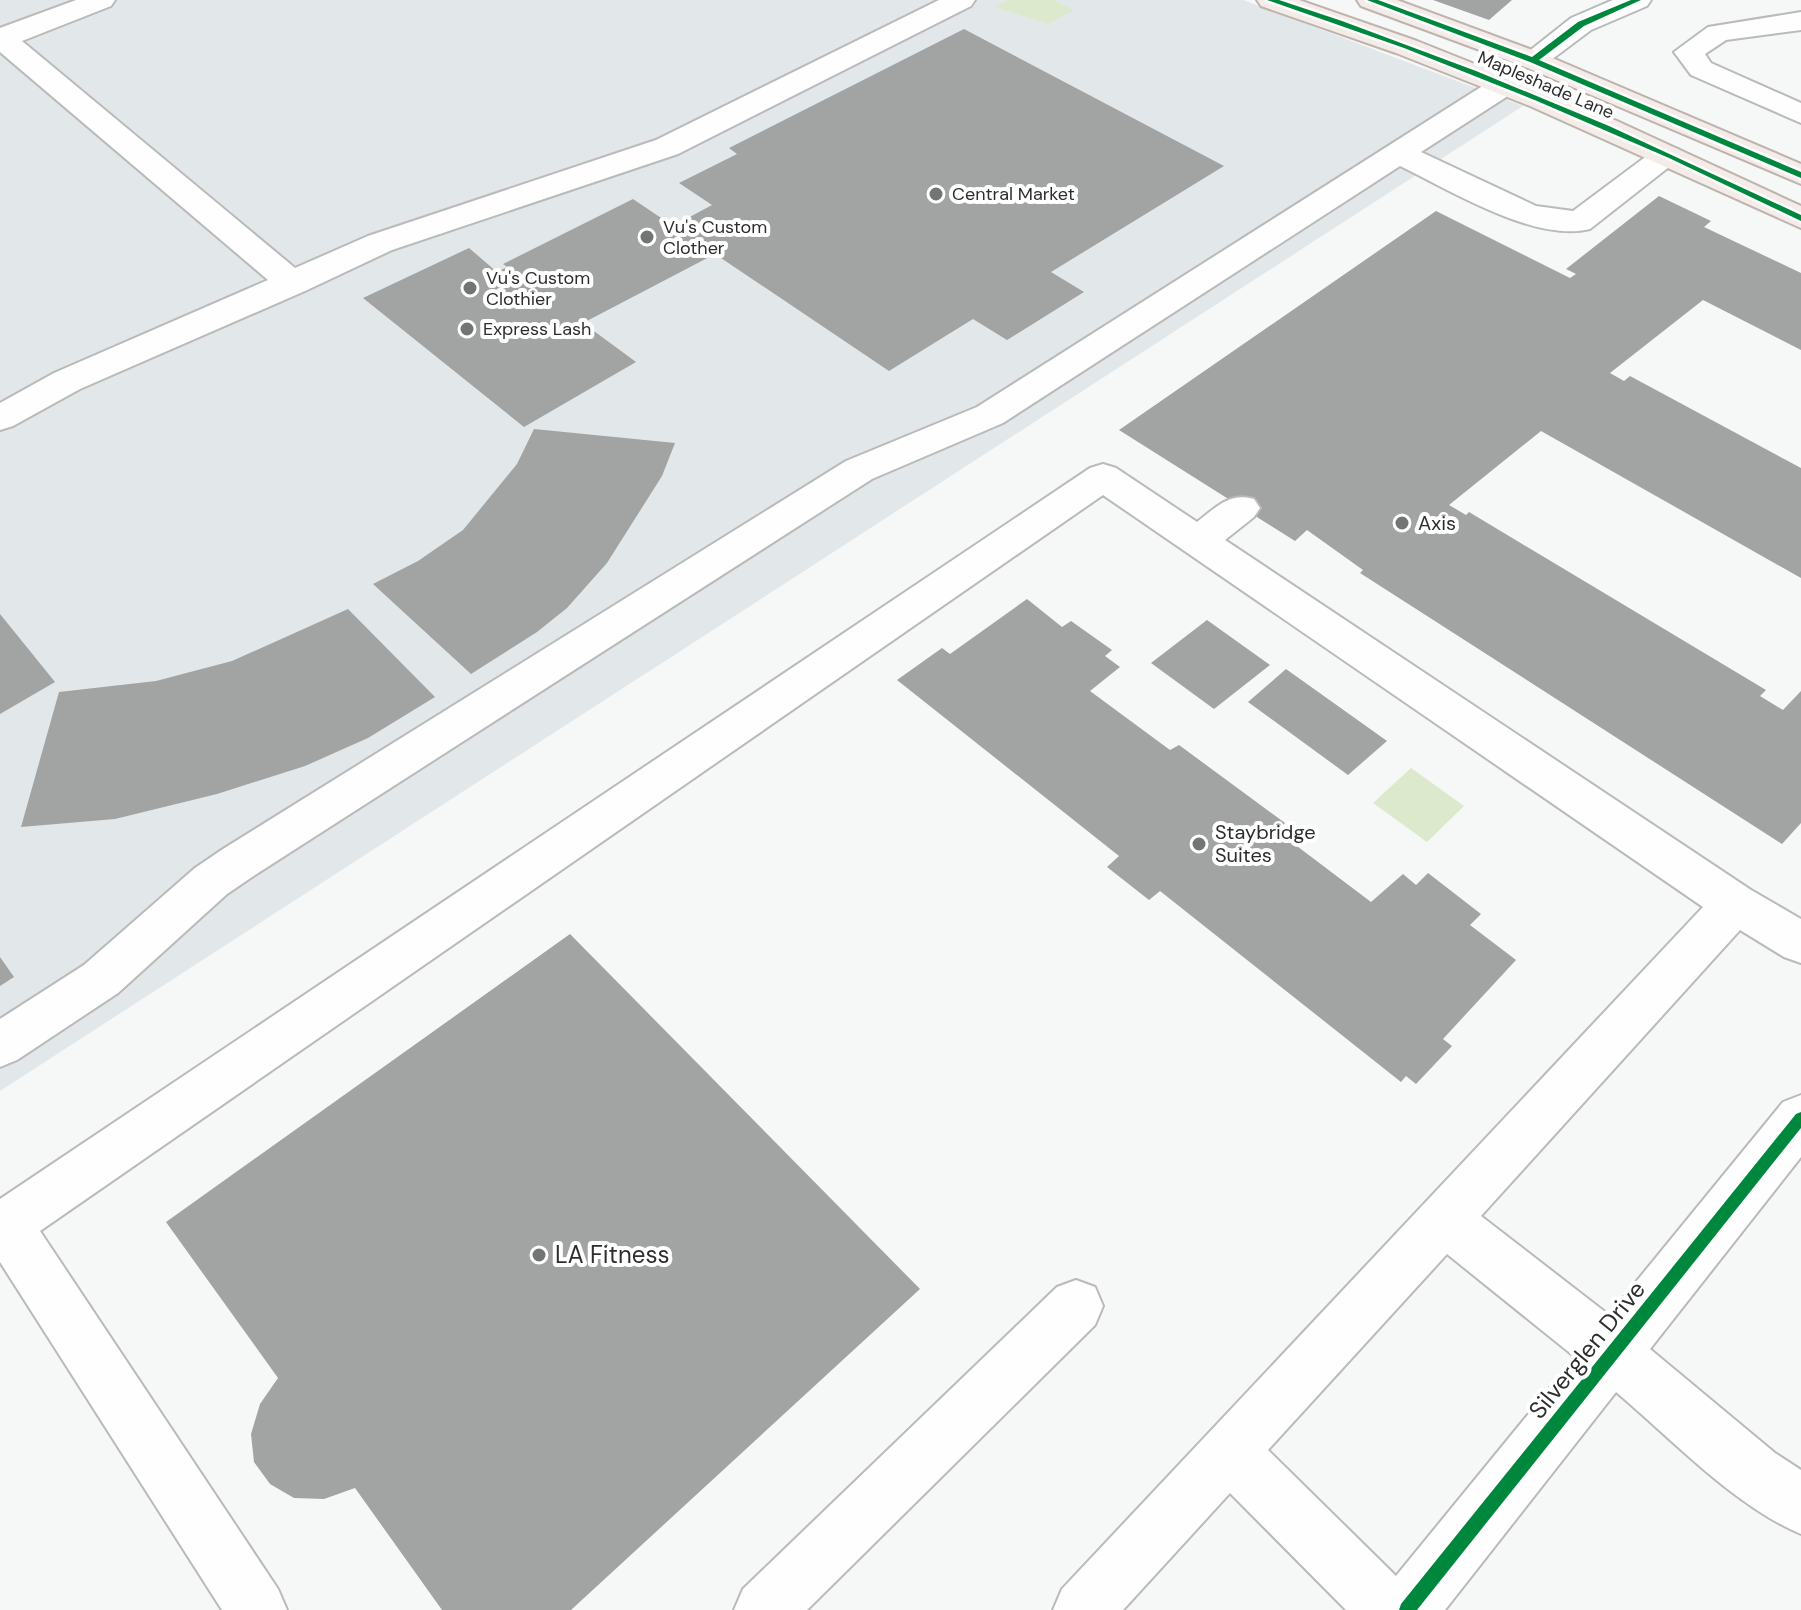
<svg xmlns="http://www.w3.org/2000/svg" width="1801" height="1610" font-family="'DM Sans',sans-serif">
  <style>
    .built { fill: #e2e7ea }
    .green { fill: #dde9cc }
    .building { fill: #a2a3a3 }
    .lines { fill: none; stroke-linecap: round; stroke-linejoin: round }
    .minor-casing { stroke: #bababa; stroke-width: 4 }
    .major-casing { stroke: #beb3ad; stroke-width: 4 }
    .minor { fill: #fefefe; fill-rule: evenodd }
    .major { fill: #f3ece8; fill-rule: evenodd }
    .cycleway-casing { stroke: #fff; stroke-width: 5 }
    .cycleway { fill: #00873e; fill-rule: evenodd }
    .poi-dot { fill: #737474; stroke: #fff; stroke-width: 3 }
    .labels { text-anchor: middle; stroke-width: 8; stroke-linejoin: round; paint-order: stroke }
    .far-street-label { font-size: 18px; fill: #2d2d2e; stroke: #fff }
    .far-poi-label { font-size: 18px; fill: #2d2d2e; stroke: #fff; text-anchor: start }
    .poi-label { font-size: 20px; fill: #2d2d2e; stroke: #fff; text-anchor: start }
    .near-poi-label { font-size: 24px; fill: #2d2d2e; stroke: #fff; text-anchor: start }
    .near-street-label { font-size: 24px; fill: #2d2d2e; stroke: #fff }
  </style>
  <rect width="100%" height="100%" fill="#f6f7f7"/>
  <path class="built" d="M0,0H1243L1523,106L0,1091Z"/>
  <g class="green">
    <path d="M1008,0H1053L1074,10L1048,24L995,7Z"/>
    <path d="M1411,768L1464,806L1427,842L1373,803Z"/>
  </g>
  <g class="building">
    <path d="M1433,0H1512L1489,20Z"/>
    <path d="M964,29L1224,166L1051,272L1084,292L1007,340L973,319L889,371L715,254L583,323L636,362L524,427L363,298L469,248L497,272L507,267L503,264L633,199L673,226L712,205L679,183L737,154L729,148Z"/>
    <path d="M1659,196L1711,221L1704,227L1801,273V350L1703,300L1610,373L1624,381L1630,376L1801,468V578L1541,431L1449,505L1466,515L1469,512L1766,690L1760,696L1783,710L1801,691V823L1782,844L1360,573L1363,570L1307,530L1295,541L1119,430L1436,211L1570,278L1576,274L1566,269Z"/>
    <path d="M534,429L675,443L662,476L607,563L567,608L537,632L471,674L373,584L418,561L463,530L517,464Z"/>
    <path d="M1027,599L1062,627L1071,621L1112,650L1105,656L1120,667L1090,691L1170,750L1179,745L1285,823L1277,831L1371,902L1403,874L1416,885L1428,873L1481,914L1470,925L1516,960L1443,1039L1452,1046L1416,1084L1406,1076L1401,1082L1160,891L1149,900L1107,867L1119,856L897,680L942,648L950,654Z"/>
    <path d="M348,609L435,697L368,738L305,766L217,794L115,819L21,827L59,692L156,681L232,661Z"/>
    <path d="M0,614L55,682L0,714Z"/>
    <path d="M1207,620L1270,665L1214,709L1151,663Z"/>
    <path d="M1286,669L1387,741L1348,775L1248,702Z"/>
    <path d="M570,934L920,1289L571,1610H442L355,1488L324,1499L294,1498L270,1484L254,1462L251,1434L260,1404L278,1378L166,1222Z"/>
    <path d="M0,957L14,977L0,986Z"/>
  </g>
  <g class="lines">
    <defs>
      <g id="minor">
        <path d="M76,0H115L111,6L22,41L295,268L368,236L656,140L939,0H975L971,6L678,154L392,250L305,291L80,389L13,426L0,430V403L54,373L268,280L0,52V28Z"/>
        <path d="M1613,0H1651L1647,6L1591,30L1543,66L1533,69L1523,66L1518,60L1571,18Z"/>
        <path d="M1801,12V30L1726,40L1705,54L1711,63L1801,103V123L1691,75L1674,52L1708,27Z"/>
        <path d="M1503,77L1514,80L1518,86L1514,92L1421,152L1536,206L1573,211L1656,149L1667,147L1678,149L1683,156L1590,229C1535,243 1450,190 1400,166L1003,423L872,479L255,875L227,894L118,993L17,1060L0,1067V1019L84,965L195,868L223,849L846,461L977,407L1492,80Z"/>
        <path d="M1103,464L1116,468L1197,522C1216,507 1230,492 1254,499L1260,508L1254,517L1225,540L1751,890L1801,919V963L1784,957L1740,930L1481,1216L1609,1315L1783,1102L1801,1095V1157L1650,1349L1775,1453L1801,1470V1534C1734,1506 1672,1439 1616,1392L1445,1610H1346L1230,1493L1123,1610H1053L1062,1589L1703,907L1103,495L40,1231L278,1589L287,1610H222L0,1262V1199L1090,468ZM1447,1254L1575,1357L1396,1576L1268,1450Z"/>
        <path d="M1076,1280L1095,1287L1103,1306L1095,1325L807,1610H734L743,1589L1057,1287Z"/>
      </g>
      <g id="major">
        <path d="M1257,0H1299L1417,41L1617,121L1801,206V228L1530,106L1396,53L1261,6Z"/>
        <path d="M1357,0H1397L1543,54L1801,164V184L1523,66L1361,6Z"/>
      </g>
    </defs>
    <use href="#minor" class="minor-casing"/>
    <use href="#major" class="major-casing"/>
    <use href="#minor" class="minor"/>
    <use href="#major" class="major"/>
    <defs>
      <g id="cycleway">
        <path d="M1267,0H1279L1342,21L1476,71L1609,126L1801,215V221L1669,158L1537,101L1404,48Z"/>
        <path d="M1367,0H1378L1532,57L1578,22L1631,0H1641L1584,26L1539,60L1801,172V178L1530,62Z"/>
        <path d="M1801,1112V1128L1417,1610H1399L1401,1604L1796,1114Z"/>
      </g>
    </defs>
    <use href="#cycleway" class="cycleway-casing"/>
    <use href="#cycleway" class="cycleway"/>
  </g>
  <g class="poi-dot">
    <circle cx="936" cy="194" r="8"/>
    <circle cx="647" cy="237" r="8"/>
    <circle cx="470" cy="288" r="8"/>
    <circle cx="467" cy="329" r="8"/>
    <circle cx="1402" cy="523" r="8"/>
    <circle cx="1199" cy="844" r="8"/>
    <circle cx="539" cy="1255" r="8"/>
  </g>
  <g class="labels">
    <g class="far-street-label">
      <text transform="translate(1546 85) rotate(23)" y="6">Mapleshade Lane</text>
    </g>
    <g class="far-poi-label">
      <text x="952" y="200">Central Market</text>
      <text x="663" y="233">Vu's Custom<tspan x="663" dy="21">Clother</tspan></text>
      <text x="486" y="284">Vu's Custom<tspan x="486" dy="21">Clothier</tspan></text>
      <text x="483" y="335">Express Lash</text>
    </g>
    <g class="poi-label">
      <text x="1418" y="530">Axis</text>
      <text x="1215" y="839">Staybridge<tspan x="1215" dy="23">Suites</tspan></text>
    </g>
    <g class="near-poi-label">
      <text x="555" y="1263">LA Fitness</text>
    </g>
    <g class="near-street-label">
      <text transform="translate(1587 1350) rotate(-51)" y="8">Silverglen Drive</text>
    </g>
  </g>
</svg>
